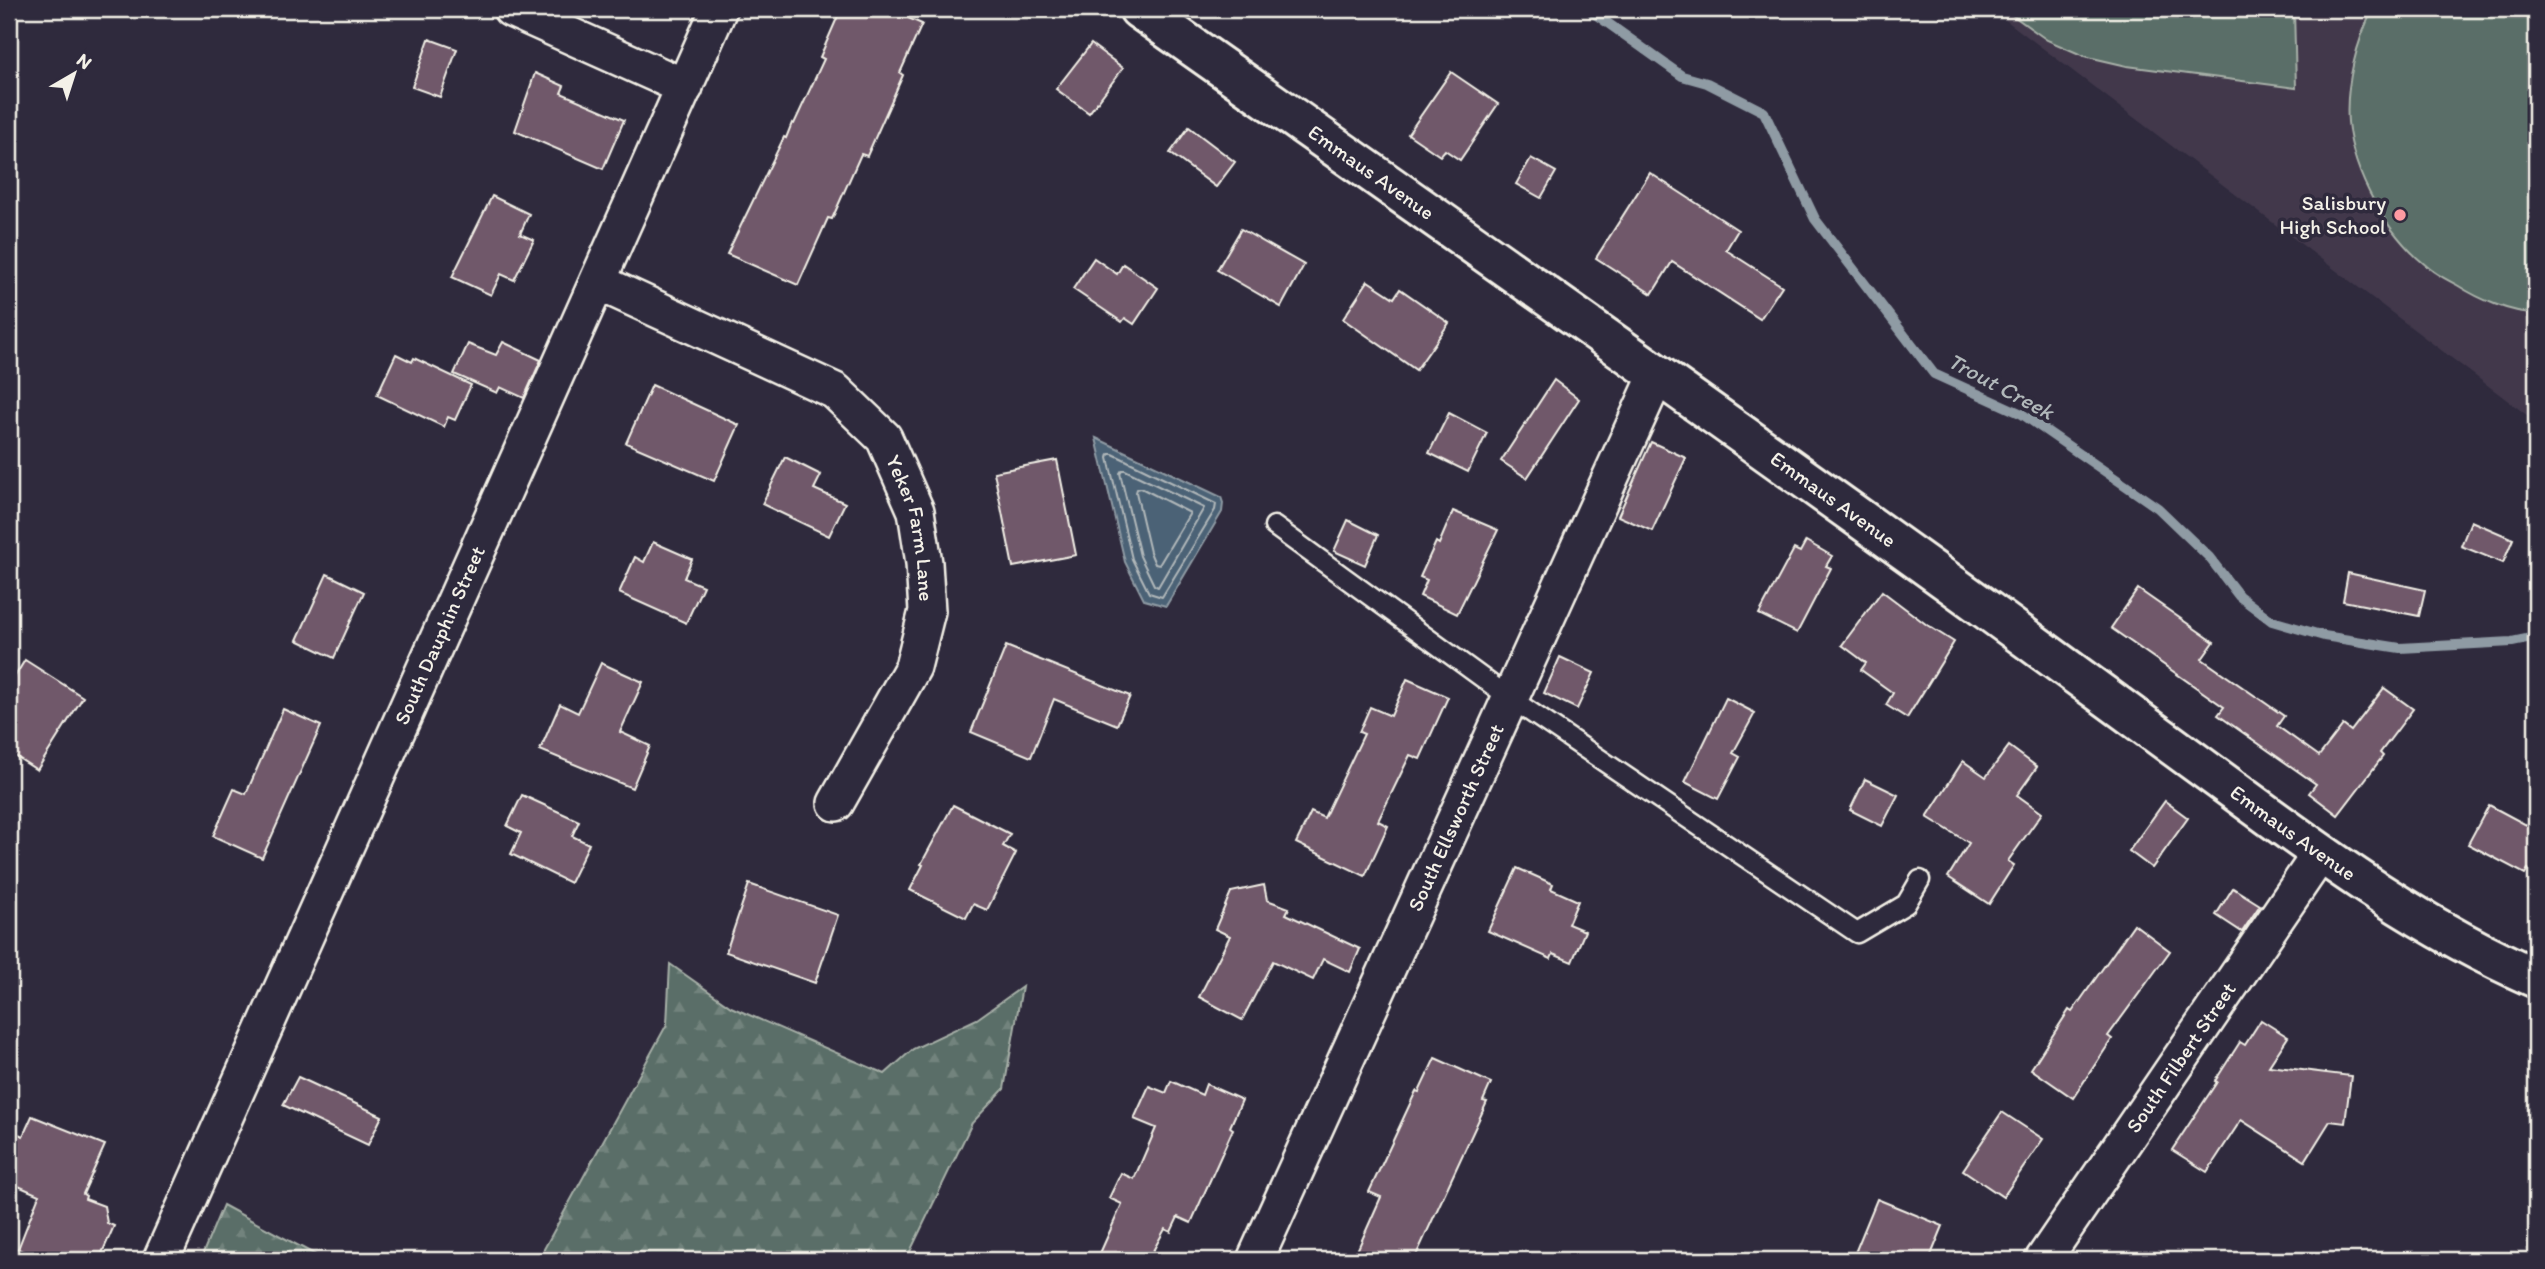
<svg xmlns="http://www.w3.org/2000/svg" width="2545" height="1269" font-family="Itim,sans-serif">
  <style>
    .built { fill: #42384b }
    .forest { fill: url(#forest-firs); stroke: #a7b0a8; stroke-width: 2 }
    .pitch { fill: #5a6e67; stroke: #a7b0a8; stroke-width: 2 }
    .water { fill: #4c6276; stroke: #8f9ba4; stroke-width: 2 }
    .lines { fill: none; stroke-linecap: round; stroke-linejoin: round }
    .shore { stroke: #b1b8ba; stroke-width: 2 }
    .stream { stroke: #8f9ba4; stroke-width: 10 }
    .building { fill: #70596b; stroke: #f4f1e8; stroke-width: 2 }
    .service-casing { stroke: #f4f1e8; stroke-width: 23 }
    .minor-casing { stroke: #f4f1e8; stroke-width: 40 }
    .secondary-casing { stroke: #f4f1e8; stroke-width: 44 }
    .service { stroke: #2f2a3d; stroke-width: 18 }
    .minor { stroke: #2f2a3d; stroke-width: 35 }
    .secondary { stroke: #2f2a3d; stroke-width: 38 }
    .poi-dot { fill: #ff9aa2; stroke: #2f2a3d; stroke-width: 2.5 }
    .labels { text-anchor: middle; stroke-width: 7; stroke-linejoin: round; paint-order: stroke }
    .street-label { font-size: 21px; fill: #f4f1e8; stroke: #2f2a3d }
    .poi-label { font-size: 21px; fill: #f4f1e8; stroke: #2f2a3d; text-anchor: end }
    .water-label { font-size: 23px; font-style: italic; fill: #b1b8ba; stroke: #2f2a3d }
  </style>
  <defs>
    <pattern id="forest-firs" width="22" height="20" patternUnits="userSpaceOnUse" patternTransform="scale(1.75)"><rect width="22" height="20" fill="#5a6e67"/><path d="M5 1l3.5 6h-7zM16 11l3.5 6h-7z" fill="#72837d"/></pattern>
  </defs>
  <rect width="100%" height="100%" fill="#2f2a3d"/>
  <filter id="ink" filterUnits="userSpaceOnUse"><feTurbulence type="fractalNoise" baseFrequency=".0143" numOctaves="2"/><feDisplacementMap in="SourceGraphic" scale="14" xChannelSelector="R" yChannelSelector="G"/><feConvolveMatrix kernelMatrix="1 2 1 2 8 2 1 2 1" color-interpolation-filters="sRGB"/></filter>
  <g filter="url(#ink)">
    <path class="built" d="M1991,9H2536V422Z"/>
    <g class="forest">
      <path d="M670,964L731,1007L885,1074L913,1049L977,1019L1022,987L1004,1089L972,1123L906,1260H538L667,1024Z"/>
      <path d="M223,1205L325,1260H200Z"/>
    </g>
    <g class="pitch">
      <path d="M2004,9H2294L2296,88L2127,66L2084,56L2047,40Z"/>
      <path d="M2373,9H2536V313C2510,313 2479,299 2457,285C2448,280 2437,275 2429,268C2387,235 2353,175 2348,122C2345,86 2357,40 2373,9Z"/>
    </g>
    <path class="water" d="M1096,438L1221,497L1223,503L1222,512L1166,606L1144,600L1125,562Z"/>
    <g class="lines">
      <g class="shore">
        <path d="M1109,454H1113L1216,504L1215,510L1162,597L1149,593L1132,559L1108,458Z"/>
        <path d="M1122,470H1125L1204,508L1158,587L1154,585L1140,556L1120,473Z"/>
        <path d="M1141,488L1190,513L1159,565L1155,564L1150,552L1136,492L1137,489Z"/>
      </g>
      <path class="stream" d="M1588,9L1682,76L1707,83L1764,112L1815,219L1934,374L2022,414L2158,508L2209,557L2239,596L2272,621L2324,636L2400,648L2512,642L2536,637"/>
    </g>
    <g class="building">
      <path d="M841,9H888L922,24L900,73L903,75L867,156L861,154L832,219L828,218L798,285L727,254L784,137L786,138L792,123L794,124L824,59L820,57Z"/>
      <path d="M429,39L457,49L440,97L412,87Z"/>
      <path d="M1091,44L1123,68L1089,113L1056,89Z"/>
      <path d="M1451,72L1498,104L1460,160L1445,150L1440,156L1408,134Z"/>
      <path d="M535,73L564,86L561,93L624,120L603,169L515,131Z"/>
      <path d="M1189,127L1235,162L1216,187L1170,153Z"/>
      <path d="M1531,158L1556,172L1541,198L1516,184Z"/>
      <path d="M1650,173L1738,230L1726,250L1782,286L1760,319L1672,262L1652,294L1596,258Z"/>
      <path d="M492,196L529,214L520,234L534,240L514,280L501,274L491,295L452,277Z"/>
      <path d="M1241,229L1304,265L1281,307L1217,270Z"/>
      <path d="M1094,258L1117,274L1123,264L1158,288L1134,324L1125,318L1122,322L1073,289Z"/>
      <path d="M1368,281L1394,298L1400,289L1449,323L1416,370L1343,319Z"/>
      <path d="M503,342L541,360L524,398L500,387L497,393L454,374L468,344L496,355Z"/>
      <path d="M396,354L412,362L414,358L471,385L455,420L448,417L444,427L377,395Z"/>
      <path d="M1554,380L1579,399L1527,478L1501,461Z"/>
      <path d="M652,385L739,425L714,481L626,443Z"/>
      <path d="M1449,413L1487,433L1468,472L1429,453Z"/>
      <path d="M1651,442L1686,458L1652,531L1618,516Z"/>
      <path d="M785,457L821,475L814,489L845,503L829,536L762,504Z"/>
      <path d="M1057,460L1076,555L1013,567L994,472Z"/>
      <path d="M1453,511L1498,530L1457,614L1420,596L1427,580L1420,577L1436,542L1439,544Z"/>
      <path d="M1348,520L1378,535L1365,565L1334,551Z"/>
      <path d="M2471,521L2513,539L2503,563L2461,546Z"/>
      <path d="M1806,541L1832,556L1826,566L1831,568L1797,633L1759,614L1794,549L1800,552Z"/>
      <path d="M653,542L692,559L684,578L703,586L686,623L619,593L635,557L644,562Z"/>
      <path d="M2348,573L2425,590L2419,616L2343,601Z"/>
      <path d="M327,574L364,592L334,658L297,640Z"/>
      <path d="M2138,589L2214,642L2202,659L2284,716L2277,726L2319,756L2343,725L2351,731L2384,688L2413,709L2380,753L2383,756L2338,815L2309,793L2316,784L2218,715L2224,707L2111,628Z"/>
      <path d="M1882,591L1927,625L1954,642L1907,718L1886,705L1893,693L1861,670L1866,663L1842,645Z"/>
      <path d="M1006,646L1130,696L1117,725L1054,699L1031,757L971,732Z"/>
      <path d="M1560,657L1594,673L1577,709L1544,693Z"/>
      <path d="M25,660L83,697L37,770L9,752V686Z"/>
      <path d="M601,663L643,682L620,732L650,746L632,788L540,750L560,704L578,713Z"/>
      <path d="M1407,679L1448,697L1420,759L1410,755L1378,821L1388,826L1365,876L1296,843L1311,812L1324,818L1364,734L1359,732L1370,707L1391,716Z"/>
      <path d="M1726,698L1755,713L1733,753L1740,757L1718,799L1685,782Z"/>
      <path d="M283,709L321,726L262,858L213,836L234,789L246,794Z"/>
      <path d="M2009,746L2037,767L2017,795L2042,813L2008,861L2014,865L1989,904L1948,877L1969,843L1927,817L1963,761L1986,777Z"/>
      <path d="M1865,779L1898,795L1882,826L1850,810Z"/>
      <path d="M522,795L579,821L572,836L589,844L570,883L511,854L521,833L507,826Z"/>
      <path d="M2165,801L2188,818L2152,868L2129,851Z"/>
      <path d="M953,805L1010,834L1003,846L1016,853L987,910L973,904L966,918L910,890L923,865L921,864Z"/>
      <path d="M2489,805L2536,830V873L2528,869L2525,874L2468,844Z"/>
      <path d="M1517,868L1553,884L1551,889L1578,901L1568,924L1585,931L1572,962L1553,954L1551,959L1488,931Z"/>
      <path d="M749,884L838,915L815,983L726,952Z"/>
      <path d="M1264,885L1267,900L1289,908L1286,914L1360,949L1350,972L1323,959L1313,980L1273,961L1242,1020L1199,997L1230,936L1215,929L1231,892Z"/>
      <path d="M2233,888L2260,905L2242,932L2216,915Z"/>
      <path d="M2134,924L2170,951L2108,1036L2112,1039L2073,1098L2031,1069L2069,1010L2072,1012Z"/>
      <path d="M2261,1020L2288,1037L2269,1066L2351,1076L2345,1123L2330,1121L2305,1161L2241,1120L2207,1172L2172,1150L2217,1082L2215,1081L2240,1042L2245,1045Z"/>
      <path d="M1435,1058L1491,1083L1483,1101L1487,1102L1414,1260H1353L1381,1197L1369,1192L1416,1091L1419,1092Z"/>
      <path d="M298,1077L382,1116L368,1145L283,1105Z"/>
      <path d="M1171,1081L1202,1095L1206,1084L1242,1100L1230,1127L1233,1129L1191,1223L1178,1217L1171,1232L1165,1229L1148,1260H1097L1122,1204L1109,1198L1121,1173L1134,1179L1156,1128L1134,1119L1149,1086L1166,1093Z"/>
      <path d="M2002,1112L2043,1139L2003,1197L1963,1170Z"/>
      <path d="M32,1116L105,1145L83,1194L86,1196L85,1199L104,1206L107,1223L114,1226L99,1260H27L29,1254L18,1249L39,1195L9,1182V1130L23,1136Z"/>
      <path d="M1877,1199L1943,1226L1929,1260H1852Z"/>
    </g>
    <g class="lines">
      <defs>
        <path id="service" d="M1274,526L1510,698L1857,933L1906,904L1920,880"/>
        <g id="minor">
          <path d="M511,9L685,87"/>
          <path id="s1" d="M598,282L835,391L884,438L916,511L924,563L927,611L913,667L836,803"/>
          <path id="s2" d="M161,1260L719,9"/>
          <path id="s3" d="M1255,1260L1657,375"/>
          <path id="s4" d="M2043,1260L2320,854"/>
        </g>
        <g id="secondary">
          <path id="s5" d="M1139,9C1423,209 1708,408 1990,612C2071,671 2151,730 2232,789C2328,860 2425,930 2536,978"/>
        </g>
      </defs>
      <use href="#service" class="service-casing"/>
      <use href="#minor" class="minor-casing"/>
      <use href="#secondary" class="secondary-casing"/>
      <use href="#service" class="service"/>
      <use href="#minor" class="minor"/>
      <use href="#secondary" class="secondary"/>
    </g>
  </g>
  <circle class="poi-dot" cx="2400" cy="215" r="7"/>
  <g class="labels">
    <g class="street-label">
      <text dy="7" stroke="none"><textPath href="#s5" startOffset="284">Emmaus Avenue</textPath></text>
      <text dy="7" stroke="none"><textPath href="#s5" startOffset="850">Emmaus Avenue</textPath></text>
      <text dy="7" stroke="none"><textPath href="#s1" startOffset="424">Yeker Farm Lane</textPath></text>
      <text dy="7" stroke="none"><textPath href="#s2" startOffset="684">South Dauphin Street</textPath></text>
      <text dy="7" stroke="none"><textPath href="#s3" startOffset="486">South Ellsworth Street</textPath></text>
      <text dy="7" stroke="none"><textPath href="#s5" startOffset="1418">Emmaus Avenue</textPath></text>
      <text dy="7" stroke="none"><textPath href="#s4" startOffset="245">South Filbert Street</textPath></text>
    </g>
    <g class="poi-label">
      <text x="2386" y="210">Salisbury<tspan x="2386" dy="24">High School</tspan></text>
    </g>
    <g class="water-label">
      <text transform="translate(2001 386) rotate(28)" y="8">Trout Creek</text>
    </g>
  </g>
  <rect width="2545" height="1269" fill="none" stroke="#2f2a3d" stroke-width="35"/>
  <rect x="18" y="18" width="2510" height="1234" fill="none" stroke="#f4f1e8" stroke-width="2.5" filter="url(#ink)"/>
  <g transform="translate(74 74) rotate(39)" stroke="#2f2a3d" stroke-width="5" paint-order="stroke">
  <path d="M0-5L12 26L0 18L-12 26Z" fill="#f4f1e8"/>
  <text y="-10" font-size="19" font-weight="bold" text-anchor="middle" fill="#f4f1e8">N</text>
  </g>
</svg>
